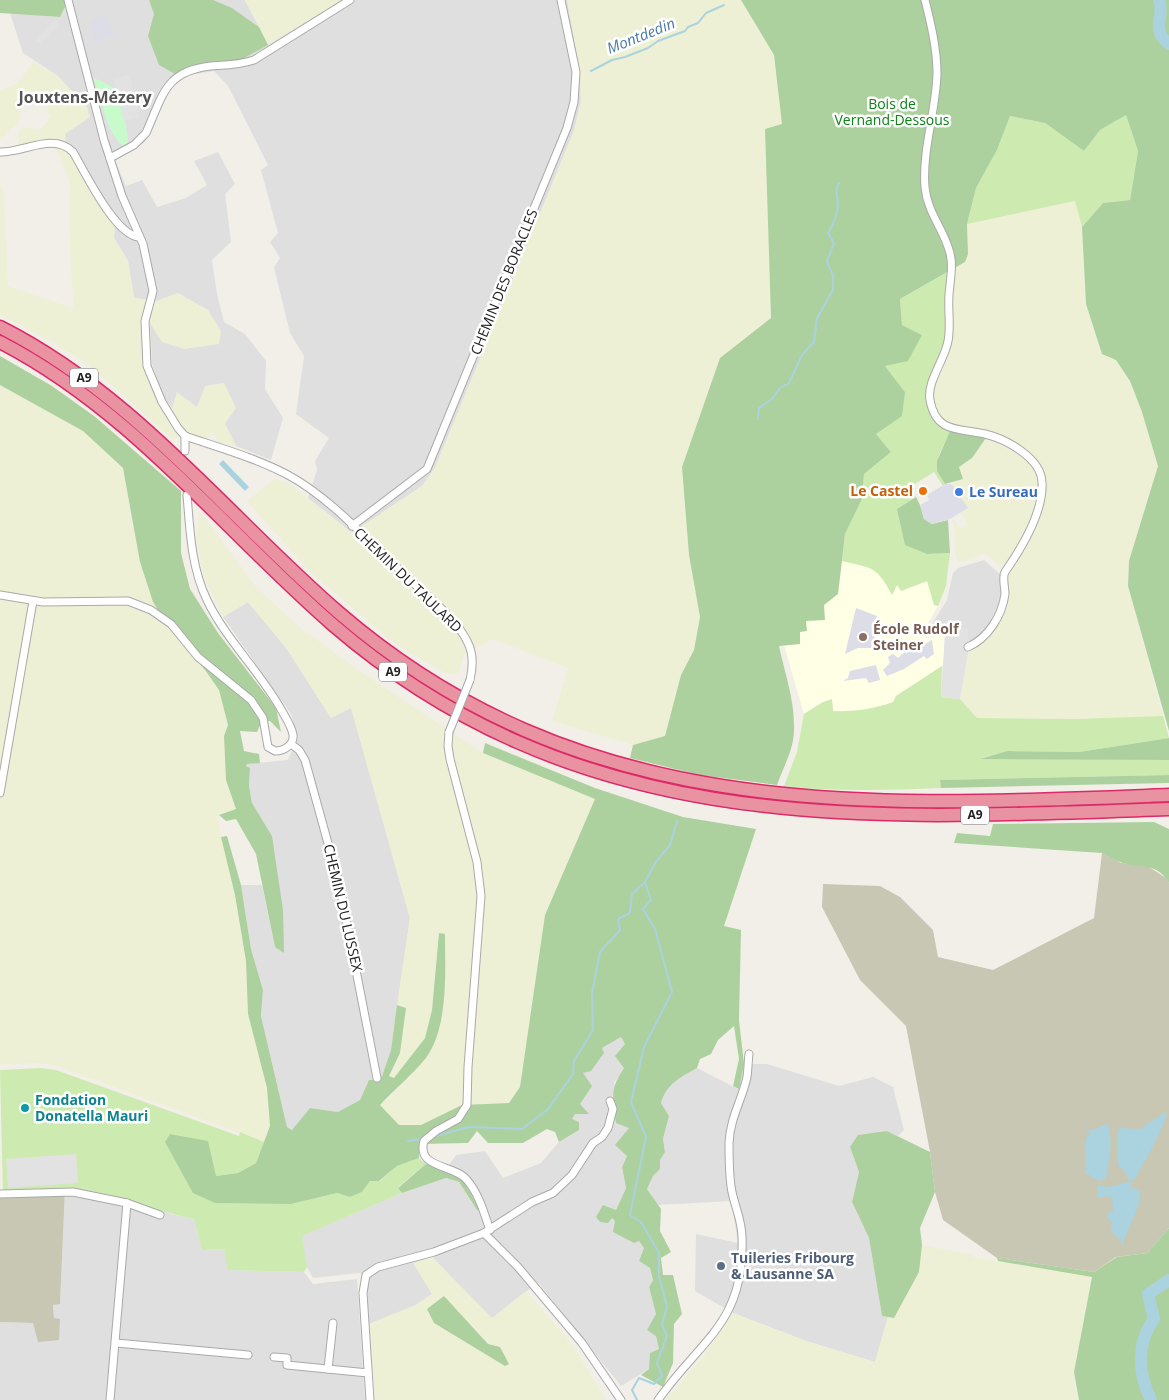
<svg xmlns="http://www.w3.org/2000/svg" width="1169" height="1400" font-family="'Open Sans',sans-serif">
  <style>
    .residential { fill: #e0dfdf }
    .education { fill: #ffffe5 }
    .construction { fill: #c7c7b4 }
    .farmland { fill: #eef0d5; fill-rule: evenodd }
    .grass { fill: #cdebb0 }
    .forest { fill: #add19e }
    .park { fill: #c8facc }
    .parking { fill: #e2e2e2 }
    .plaza { fill: #dddde8 }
    .water { fill: #aad3df }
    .pier { fill: #fff }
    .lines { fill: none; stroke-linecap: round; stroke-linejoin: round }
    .stream { stroke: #aad3df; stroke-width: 2 }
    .river { stroke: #aad3df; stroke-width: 12 }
    .street-casing { stroke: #a9a9a9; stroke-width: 9 }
    .highway-casing { stroke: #dc2a67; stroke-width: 15 }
    .street { stroke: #fff; stroke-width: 7 }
    .highway { stroke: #e892a2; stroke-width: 12 }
    .street-bridge-casing { stroke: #a9a9a9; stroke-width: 9; stroke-linecap: butt }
    .street-bridge { stroke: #fff; stroke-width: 7 }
    .food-dot { fill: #e8710a; stroke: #fff; stroke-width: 2 }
    .shop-dot { fill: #3f7fe0; stroke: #fff; stroke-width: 2 }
    .education-dot { fill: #8d6e63; stroke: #fff; stroke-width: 2 }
    .culture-dot { fill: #0f9aa8; stroke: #fff; stroke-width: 2 }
    .service-dot { fill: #5c6f8a; stroke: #fff; stroke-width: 2 }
    .labels { text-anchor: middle; stroke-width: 5; stroke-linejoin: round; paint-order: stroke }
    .shield { fill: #fff; stroke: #646464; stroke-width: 1 }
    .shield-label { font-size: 12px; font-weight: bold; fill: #222 }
    .park-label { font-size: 14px; fill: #0c8416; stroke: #fff }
    .street-label { font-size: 14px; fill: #222; stroke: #fff }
    .food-label { font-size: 14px; font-weight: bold; fill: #c56008; stroke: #fff; text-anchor: end }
    .shop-label { font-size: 14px; font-weight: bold; fill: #366cbe; stroke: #fff; text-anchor: start }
    .education-label { font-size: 14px; font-weight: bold; fill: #785e54; stroke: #fff; text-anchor: start }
    .culture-label { font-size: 14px; font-weight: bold; fill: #0d838f; stroke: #fff; text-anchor: start }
    .service-label { font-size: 14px; font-weight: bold; fill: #4e5e75; stroke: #fff; text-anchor: start }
    .water-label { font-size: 15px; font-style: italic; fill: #4a7aab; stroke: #fff }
    .quarter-label { font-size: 16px; font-weight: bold; fill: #555; stroke: #fff }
  </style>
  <rect width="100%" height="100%" fill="#f2efe9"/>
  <g class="residential">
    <path d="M64,0H245L268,44L342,0H567L580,70L581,102L574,131L435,468L422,486L352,533L308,498L317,470L315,461L329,438L296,414L304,356L290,333L274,267L280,258L270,242L278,233L261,170L268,165L228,86L214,71L183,76L169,91L145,142L115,161L126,186L142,180L157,207L186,198L207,185L194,161L218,152L235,184L225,194L231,242L212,260L217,294L224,322L245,334L266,361L265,389L283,418L271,460L236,446L225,424L198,407L172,408L163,396L152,364L149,322L178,293L157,301L134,298L128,261L114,238L115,219L66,146L64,134L90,117L58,76L23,53L10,13L60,17L66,5Z"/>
    <path d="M984,560L1001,575L1002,592L999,605L985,631L970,642L968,640V630L951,624L946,632L929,636L926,634L947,600L953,573L958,568Z"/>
    <path d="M248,602L287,649L331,718L351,707L410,918L391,1050L381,1079L369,1080L360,1100L338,1112L310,1108L293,1130L287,1127L261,1016L263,990L251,949L241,885H262L275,947L272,836L252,803L249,786L250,768L246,767L247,764L288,760L298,737L291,714L223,617Z"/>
    <path d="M621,1037L625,1044L624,1068L614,1083L629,1128L627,1156L622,1167L626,1188L612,1218L639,1241L644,1248L639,1261L650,1268L653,1280L649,1287L656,1314V1336L659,1349L649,1369L621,1386L538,1282L492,1319L432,1257V1294L416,1305L369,1324L367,1288L370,1277L359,1273L313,1278L307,1267L301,1236L402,1193L446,1178L459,1182L477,1210L462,1178L445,1171L456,1155L485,1151L503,1178L541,1163L559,1142L579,1130L571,1119L580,1104L583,1073L602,1048Z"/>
    <path d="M744,1064H767L839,1086L873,1077L893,1087L904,1130L898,1136L887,1131L850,1147L859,1172L852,1202L869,1238L882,1316L888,1317L875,1362L806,1341L733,1313L695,1291L696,1234L738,1243L731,1201L658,1205L647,1189L653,1176L660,1169V1159L665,1152L663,1139L669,1116L661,1103L663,1095L673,1081L697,1068L738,1089Z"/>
    <path d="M65,1189L123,1198L163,1210L171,1214L194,1219L202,1250L224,1249L229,1270L304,1272L313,1284L357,1279L365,1400H0V1322L33,1323L59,1319L54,1318L53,1304H60Z"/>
  </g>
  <path class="education" d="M842,561L870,567L882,574L892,594L898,584L901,591L928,581L934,605L938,606L922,633L926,638L945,634L944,663L942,666L896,696L893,702L881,706L850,712L833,711L832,700L823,702L804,714L784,645L800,644V632L806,621L838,593Z"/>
  <g class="construction">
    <path d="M1102,853L1121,863L1146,865L1166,878L1169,883V1228L1147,1253L1116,1257L1094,1272L997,1258L943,1220L935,1192L930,1152L906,1026L860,980L822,907L823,884L880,886L900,897L933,930L938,957L993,970L1094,918Z"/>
    <path d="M65,1189L60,1304L53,1305L54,1318L60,1319L59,1340L38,1342L33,1323L0,1322V1197Z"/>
  </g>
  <g class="farmland">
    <path d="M245,0H342L268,45Z"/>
    <path d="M567,0H741L774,55L782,125L765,129L771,318L720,358L682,467L689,555L700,617L694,650L681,675L665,737L633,745L552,721L568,668L492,639L464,655L458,674H447L396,645L309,571L247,501L275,479L289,483L352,533L422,486L435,468L574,131L581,102L580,70Z"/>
    <path d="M33,62L58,76L87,107L90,117L65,134L66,146L115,219L114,238L128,261L134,298L157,301L178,293L208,310L221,331L219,344L184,349L162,342L150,323L152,364L163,396L172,408L177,392L197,407L205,386L224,383L236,408L225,424L236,446L219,442L211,431L207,439L187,433L173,440L89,365L50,341L0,315V181L4,195L8,286L73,308L69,214L70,184L59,154L49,142L19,146L18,134L21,128L41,129L51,116L38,90L22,99L19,122L0,139V90L18,83Z"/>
    <path d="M1076,201L1082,227L1086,304L1130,381L1142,412L1158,466L1129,561L1128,586L1163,716L1076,719L977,718L960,699L968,653L978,645L999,620L1007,578L1037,521L1042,472L1037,461L1015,445L952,427L942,419L936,410L932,398L934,387L947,360L953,334L952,296L954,268L968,254L967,224Z"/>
    <path d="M0,385L83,431L123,468L140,562L153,602L219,690L228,725L224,736L226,780L236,810L221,813L217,817L235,895L246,961L248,1014L267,1088L270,1126L264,1142L57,1066L38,1063L0,1065Z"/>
    <path d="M986,438L1025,458L1032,465L1039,483L1031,519L1016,550L1003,569L985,553L966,561H958L955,552L954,524L952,519L953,518L960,528L967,524L961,513L967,508L951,484L958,480L959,467L972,458Z"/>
    <path d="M200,511L257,588L301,628L360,671L483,753L596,799L545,915L520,1087L510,1103L462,1105L421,1125H399L380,1105L410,1076L438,1027L439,933L432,1010L425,1038L394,1078L389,1076L400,1053L406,1008L397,1005L410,918L351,708L331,718L287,649L248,602L223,617L205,580L196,538Z"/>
    <path d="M922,1245L970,1254L973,1257L1092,1277L1074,1372L1079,1400H665L703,1357L733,1313L806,1341L875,1362L888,1317H894L919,1272Z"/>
    <path d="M432,1257L492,1318L526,1291L573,1345L606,1400H375L369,1324L416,1305L432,1294L413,1263ZM444,1297L489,1344L509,1364L505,1366L434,1323L427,1309Z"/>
  </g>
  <g class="grass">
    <path d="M1126,115L1138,151L1130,200L1103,203L1082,227L1075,201L967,224L976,188L997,150L1010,116L1045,123L1084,151L1100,130Z"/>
    <path d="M948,272C948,296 951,323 945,346C936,382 908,401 950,431C940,455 931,461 945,484L943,486L934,472L910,487L916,497L897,509L927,554L950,553L946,586L938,606L934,605L927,581L901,591L897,585L892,595C877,566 872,568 842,561L845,534L862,499L864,474L891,452L876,434L905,392L885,366L922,335L902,325L900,299Z"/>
    <path d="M942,666L941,697L960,699L977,718L1076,719L1163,716L1169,738L1079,752L1007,751L982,758L1169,760V775L940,780L941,788C888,790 836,792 784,786L797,752L804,714L823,702L832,699L833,711C854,712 874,709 893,702L896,696Z"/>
    <path d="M40,1068L56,1070L239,1136L240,1132L264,1142L256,1163L238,1173L216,1176L193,1193L291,1204L337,1193L350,1197L362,1192L370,1181H380L397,1166L419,1158L426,1164L398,1187L402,1193L302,1236L307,1267L304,1272L228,1270L224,1249L202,1250L194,1219C151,1210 110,1190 65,1189C45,1189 24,1193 3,1195L0,1070Z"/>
  </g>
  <g class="forest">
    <path d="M0,0H64L66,5L60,17L0,13Z"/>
    <path d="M149,0H213L232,8L259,27L268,45L228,67L175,74L159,65L148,36L154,14Z"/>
    <path d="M741,0H1169V731L1128,586L1129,561L1158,466L1142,412L1130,381L1116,360L1102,354L1086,304L1082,227L1103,203L1130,200L1138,151L1126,115L1100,130L1084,151L1045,123L1010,116L997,150L976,188L967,224L968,254L965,262L900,299L902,325L922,335L908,361L885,366L905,392L902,416L876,434L891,452L864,474L862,499L845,534L838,594L824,605L825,620L806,621L807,631L800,632V644L779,646C785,674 795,701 794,730C794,749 783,768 777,785L700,775L630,758L633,745L665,736L681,675L694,650L700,617L689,555L682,467L720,358L771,318L765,129L782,124L774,55Z"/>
    <path d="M0,356L52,386L94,416L181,491V553L190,589L218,633L276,708L281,732L270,721H262L257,732L240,731L244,751L259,754L260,763L247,764L246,766L250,768L249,786L252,803L272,836L283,910L284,953L275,947L256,854L236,819L226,821L219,815L236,809L226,780L224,736L228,725L219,690L205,670L170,629L153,602L140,562L123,468L83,431L0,385Z"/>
    <path d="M950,431L986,438L972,458L959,467L963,479L945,484L937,471V461Z"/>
    <path d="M916,497L920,505L924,519L932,524L948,520L950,553L927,554L905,545L897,509Z"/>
    <path d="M1169,738V760L980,759L1007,751L1079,752Z"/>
    <path d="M485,743L595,788L683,817L756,829L724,926L741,930L739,1020L744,1064L739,1089L733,1086L739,1059L734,1026L718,1040L711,1054L700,1059L697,1068C681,1077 666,1084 661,1103L669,1116L663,1139L665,1152L660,1160V1169L653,1176L647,1189L661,1209L660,1231L671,1252L661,1258L663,1275H673L682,1314L674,1324L673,1363L663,1387L641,1375L649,1369L650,1353L659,1349L656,1336L647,1330L656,1314L649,1287L653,1280L650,1268L639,1261L644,1248L639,1241L634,1243L613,1232L615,1221L612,1218L608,1223L600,1222L596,1217L603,1205L616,1210L626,1188L622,1167L627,1156L615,1145L629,1128L616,1123C613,1098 609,1090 624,1068L615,1056L625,1044L621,1037L602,1048L604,1053L591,1071L583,1073L592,1086L580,1104L589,1114H575L572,1119L579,1122V1130L559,1142L555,1132L547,1129L523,1143H488L477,1131L468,1143L419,1144V1158L397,1166L379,1181H370L362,1192L350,1197L337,1193L291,1204L215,1203L193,1193L165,1142L170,1134L208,1141L216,1176L238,1173L256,1163L270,1126L267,1088L248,1014L246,961L235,895L221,837L227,836L241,885L251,949L263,990L261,1016L287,1127L292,1130L310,1108L338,1112L360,1100L369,1080L381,1079L391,1050L397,1005L406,1008L400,1053L389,1076L394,1078L425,1038L432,1010L439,933L445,934C445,971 449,1026 426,1058C412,1075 395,1089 380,1105L399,1125H421L462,1105L509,1103L520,1087L545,915L595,799L483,753Z"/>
    <path d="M1169,775V783L941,788L940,780Z"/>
    <path d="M1154,822L1169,829V883C1157,861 1137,869 1120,862C1114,860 1108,856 1102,853L954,843L957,833L990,836L993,824Z"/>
    <path d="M887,1131L930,1152L935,1192L920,1228L922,1245L919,1272L894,1318L882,1316L869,1238L852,1202L859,1172L850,1147L858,1135Z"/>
    <path d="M426,1164L462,1178L480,1211L477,1210L459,1182L446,1178L402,1193L398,1188Z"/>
    <path d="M1169,1228V1400H1079L1074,1372L1092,1277L998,1261L997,1258L1094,1272L1117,1257L1147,1253Z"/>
    <path d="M444,1296L488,1344L500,1347L509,1364L505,1366L434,1323L427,1309Z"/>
  </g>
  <path class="park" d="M93,78C102,81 111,85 117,92C122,98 128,134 128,142L123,146C105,131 102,99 93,78Z"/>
  <g class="parking">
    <path d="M56,19L60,24L41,43L35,40Z"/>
    <path d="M130,75L140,117L124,121L114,79Z"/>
    <path d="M951,623L968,630V653L960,699L941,697L945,633Z"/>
    <path d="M76,1154L78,1183L8,1188L6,1159Z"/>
  </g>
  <g class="plaza">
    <path d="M105,16L116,34L95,43L91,21Z"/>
    <path d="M945,484H951L968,508L950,519L932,524L924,519L920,505L929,500L927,495Z"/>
    <path d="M856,608L877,616L872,626L877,646L875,648H858L845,654Z"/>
    <path d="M932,640L934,654L927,659L924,656L904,669L887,676L883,670L890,663L888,657L893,654L898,658L915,643V641H923L925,644Z"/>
    <path d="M876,665L880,680L869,683L866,678L843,681L848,678L850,671Z"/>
  </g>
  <g class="water">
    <path d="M223,460L249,487L245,491L219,464Z"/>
    <path d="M1164,1113L1167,1114C1159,1137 1147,1157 1135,1179L1128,1180L1126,1173L1118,1165C1118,1153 1115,1139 1119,1128L1140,1129Z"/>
    <path d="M1107,1123C1114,1142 1109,1160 1106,1179L1100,1181L1085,1173L1086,1138L1091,1134L1085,1130H1094Z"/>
    <path d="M1132,1181V1190L1135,1188L1140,1190L1139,1204L1122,1245L1120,1240L1111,1231L1112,1222L1107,1217L1108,1212L1113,1211L1112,1196L1107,1197L1105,1195L1102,1198H1097L1098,1186L1109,1187Z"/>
  </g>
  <path class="pier" d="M626,759L697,776L757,785L753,813L683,802L618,787L621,774L671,785L622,773Z"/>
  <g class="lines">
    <g class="stream">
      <path d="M591,71L612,60L625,57L648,48L658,41L685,31L688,27L698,23L706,13L724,5"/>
      <path d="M758,419L759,408L772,399L780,388L789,383L802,355L814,342L817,318L833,290V276L827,261L834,243L828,233C834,224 838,214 838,202C837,195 835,190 839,183"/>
      <path d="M435,1136L469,1127L522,1129L548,1109L573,1074L574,1061L593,1030L592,993L600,952L620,930L618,919L630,913L632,894L645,882L655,863L670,845L677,821"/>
      <path d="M408,1141L423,1139"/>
      <path d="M637,1400L632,1390L639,1378L654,1384L662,1376L657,1363L667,1336L662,1324L667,1307L659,1276V1253L641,1222L630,1215L646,1137L631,1102L644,1047L672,992L655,929L643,909L651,900L645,882"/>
    </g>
    <g class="river">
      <path d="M1159,0C1166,18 1149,28 1169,44"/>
      <path d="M1151,1400C1138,1374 1136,1344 1154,1319L1148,1294L1169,1280"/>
    </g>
    <defs>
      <g id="street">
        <path d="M68,0L104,140L122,196L143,244L153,291L145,321L147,366L162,402L178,428L185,436C220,448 256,458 288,475C331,498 370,543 406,576C426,596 456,617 468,643C474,655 473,667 470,680"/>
        <path d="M925,0C931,24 937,49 937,74C936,111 922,150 925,187C927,212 943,228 949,250C954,264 950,280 949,295C948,307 950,320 949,332C949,356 926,380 930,400C936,434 960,428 985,434C1006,439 1041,458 1042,482C1044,512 1021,549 1005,572C1002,577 1005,587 1005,594C1002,616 988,638 968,647"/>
        <path d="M0,152C24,153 53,132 73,152C86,174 114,233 138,237"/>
        <path d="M110,158L134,145L146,133C163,95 165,71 211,66C226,65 239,65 254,60L350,0"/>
        <path d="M185,451V436"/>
        <path d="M352,526L427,469L567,128L574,102L576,72L561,0"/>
        <path d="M0,595L43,602L128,601L151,610L171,624L198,657L251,700L263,718L268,747L275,751C284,751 294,745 293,735C292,727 286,718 282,711C260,671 226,640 207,600C191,567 190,530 187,495"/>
        <path d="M449,732L448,746L450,759L477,862L481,896L468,1067L467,1105L458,1119L436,1131L424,1141C416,1169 454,1164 467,1180C479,1194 484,1213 490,1230"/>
        <path d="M291,744L299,750L305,760L339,883L377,1078"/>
        <path d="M0,793L33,601"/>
        <path d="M0,1194L73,1192L127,1203L160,1215"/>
        <path d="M484,1233L518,1267L582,1343L621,1400"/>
        <path d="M116,1343L248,1355"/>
        <path d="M274,1357L287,1358V1365L368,1373"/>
        <path d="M328,1369L333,1323"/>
        <path d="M110,1400L127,1203"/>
        <path d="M370,1400L363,1293L366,1275L378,1267L434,1252L484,1233L532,1202L553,1193L572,1175L593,1143L602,1137L608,1128L613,1109L610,1101"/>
        <path d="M658,1400C702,1338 745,1323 742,1237C742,1221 735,1207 732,1192C729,1178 729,1158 729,1143C730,1118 742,1100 747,1077C748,1070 748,1062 749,1054"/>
      </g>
      <g id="highway">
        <path d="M0,327C135,395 226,515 338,612C583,824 867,807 1169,795"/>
        <path d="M0,342C132,410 222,528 332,624C581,839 863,820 1169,809"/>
      </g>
    </defs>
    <use href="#street" class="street-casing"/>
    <use href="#highway" class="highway-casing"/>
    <use href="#street" class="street"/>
    <use href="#highway" class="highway"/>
    <defs>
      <path id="street-bridge" d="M449,732L470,680"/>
    </defs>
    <use href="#street-bridge" class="street-bridge-casing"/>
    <use href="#street-bridge" class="street-bridge"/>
  </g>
  <circle class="food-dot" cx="923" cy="491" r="5"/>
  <circle class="shop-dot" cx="959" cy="492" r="5"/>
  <circle class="education-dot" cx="863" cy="637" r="5"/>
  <circle class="culture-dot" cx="25" cy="1108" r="5"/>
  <circle class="service-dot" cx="721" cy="1266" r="5"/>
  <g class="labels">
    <g class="shield">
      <rect x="70" y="368.5" width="28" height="19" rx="4"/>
      <rect x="379" y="662.5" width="28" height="19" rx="4"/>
      <rect x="961" y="805.5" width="28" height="19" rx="4"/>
    </g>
    <g class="shield-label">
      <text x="84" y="382">A9</text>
      <text x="393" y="676">A9</text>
      <text x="975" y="819">A9</text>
    </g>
    <g class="park-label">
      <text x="892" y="109">Bois de<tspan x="892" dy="16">Vernand-Dessous</tspan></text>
    </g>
    <g class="street-label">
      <text transform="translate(504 282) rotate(-68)" y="5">CHEMIN DES BORACLES</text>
      <text transform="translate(408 580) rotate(44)" y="5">CHEMIN DU TAULARD</text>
      <text transform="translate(343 908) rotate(77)" y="5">CHEMIN DU LUSSEX</text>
    </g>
    <g class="food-label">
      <text x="913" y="496">Le Castel</text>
    </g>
    <g class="shop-label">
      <text x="969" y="497">Le Sureau</text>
    </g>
    <g class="education-label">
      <text x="873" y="634">École Rudolf<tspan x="873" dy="16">Steiner</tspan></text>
    </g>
    <g class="culture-label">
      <text x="35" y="1105">Fondation<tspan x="35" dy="16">Donatella Mauri</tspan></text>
    </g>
    <g class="service-label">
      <text x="731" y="1263">Tuileries Fribourg<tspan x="731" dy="16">&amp; Lausanne SA</tspan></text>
    </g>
    <g class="water-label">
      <text transform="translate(641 36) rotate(-22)" y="5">Montdedin</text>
    </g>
    <g class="quarter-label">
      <text x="85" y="103">Jouxtens-Mézery</text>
    </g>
  </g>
</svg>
